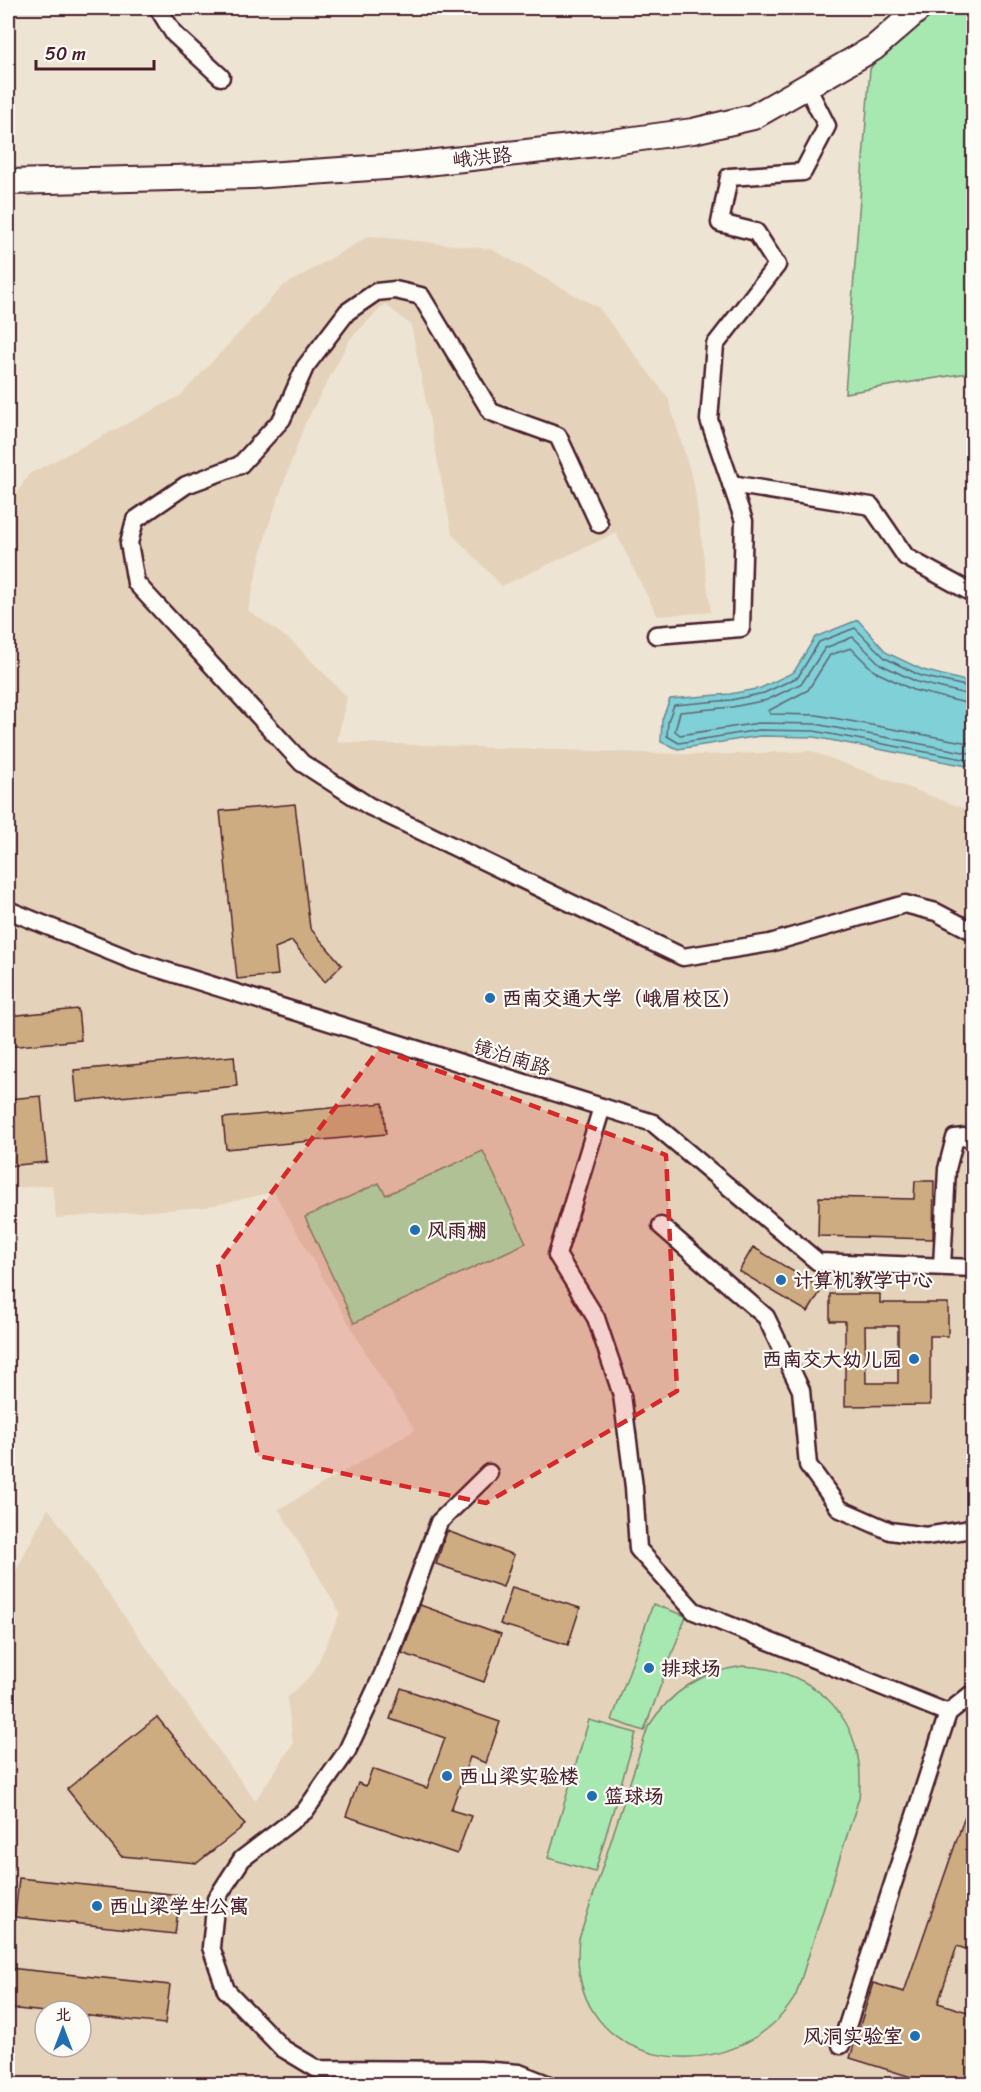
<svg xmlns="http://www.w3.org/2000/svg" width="981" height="2092" font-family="Sriracha,'LXGW WenKai TC',sans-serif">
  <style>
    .built { fill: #e4d3ba; fill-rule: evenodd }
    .green { fill: #a7e8b1; stroke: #78846e; stroke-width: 1.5 }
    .water { fill: #7fd0d7; stroke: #6a8992; stroke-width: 1.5 }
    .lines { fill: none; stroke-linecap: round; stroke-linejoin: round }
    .shore { stroke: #5f6670; stroke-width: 1.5 }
    .building { fill: #ccac80; stroke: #4a1f2b; stroke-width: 1.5; fill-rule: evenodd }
    .street-casing { stroke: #4a1f2b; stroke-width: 21 }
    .secondary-casing { stroke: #4a1f2b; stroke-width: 28 }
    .street { stroke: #fdfcf7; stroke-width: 16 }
    .secondary { stroke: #fdfcf7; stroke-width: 24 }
    .marked { fill: #d62828; fill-opacity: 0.2; stroke: #d62828; stroke-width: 4.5; stroke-dasharray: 12 8; stroke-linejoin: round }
    .poi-dot { fill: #1f6fb2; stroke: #fdfcf7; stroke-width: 2 }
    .labels { text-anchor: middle; stroke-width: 4.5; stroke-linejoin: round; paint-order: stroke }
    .street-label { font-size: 20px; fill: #4a1f2b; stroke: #fdfcf7 }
    .poi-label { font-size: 20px; font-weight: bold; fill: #4a1f2b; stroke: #fdfcf7; text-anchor: start }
  </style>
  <rect width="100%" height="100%" fill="#eee4d3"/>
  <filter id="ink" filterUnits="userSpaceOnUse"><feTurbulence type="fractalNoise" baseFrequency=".0167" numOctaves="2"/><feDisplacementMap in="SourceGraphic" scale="12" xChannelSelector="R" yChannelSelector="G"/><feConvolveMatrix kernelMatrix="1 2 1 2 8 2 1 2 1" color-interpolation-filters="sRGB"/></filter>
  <g filter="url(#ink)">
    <path class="built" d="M369,236L491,249L599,308L668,398L694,484L711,612L657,616L616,533L502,586L452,534L411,325L385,304L350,339L304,426L267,530L248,610L294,643L347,697L337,742L701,755L811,751L973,812V2084H8V1586L48,1508L255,1801L293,1744L287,1698L314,1672L340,1613L279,1509L415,1430L369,1359L274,1192L205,1207L56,1218L52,1185L8,1189V507L29,474L180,396L282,287ZM45,2011H81V2047H45Z"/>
    <g class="green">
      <path d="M912,8H973V372L845,393L870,69Z"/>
      <path d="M483,1151L526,1243L354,1323L305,1217L379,1183L386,1195Z"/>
      <path d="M653,1604L686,1616L644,1731L612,1720Z"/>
      <path d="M743,1666C819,1669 868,1722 859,1798L796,1995C741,2092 564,2077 579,1939L648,1727C671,1691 701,1672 743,1666Z"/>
      <path d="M589,1720L636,1733L595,1872L548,1858Z"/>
    </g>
    <path class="water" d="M858,620L887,653L923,670L973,683V767L814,737L760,736L678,749L661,742L662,720L670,699L730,694L761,688L794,672L815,637Z"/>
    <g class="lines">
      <g class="shore">
        <path d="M974,688L921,676L885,658L855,628L819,642L798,677L764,693L731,700L674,705L668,721L667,736L679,743L759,730L814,731L974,761"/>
        <path d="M974,696L917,682L880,664L853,637L825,648L802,683L767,700L732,707L680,712L675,731L680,735L759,723L815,724L974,754"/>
        <path d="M974,705L913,690L874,671L851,648L830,655L808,690L768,711L771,714L817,715L974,744"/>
      </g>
    </g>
    <g class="building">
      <path d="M295,804L310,928L342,965L325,982L292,941L275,948L278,975L237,979L220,811Z"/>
      <path d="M78,1009L81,1040L8,1047V1016Z"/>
      <path d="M234,1056L237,1086L77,1101L74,1070Z"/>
      <path d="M41,1096L47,1162L8,1166V1099Z"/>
      <path d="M383,1103L386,1134L226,1149L223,1118Z"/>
      <path d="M915,1181H934L933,1239L818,1236L819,1197L914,1199Z"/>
      <path d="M753,1247L822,1289L808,1312L739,1271Z"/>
      <path d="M830,1294H880V1303H948V1336H930V1405L845,1406V1321H830ZM865,1326H898V1383H866Z"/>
      <path d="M447,1531L514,1555L503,1587L436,1564Z"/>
      <path d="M512,1587L580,1608L568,1645L500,1624Z"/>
      <path d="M420,1605L501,1634L484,1682L402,1653Z"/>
      <path d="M401,1688L500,1722L486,1763L470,1757L451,1810L471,1816L457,1854L346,1816L358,1783L366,1786L372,1769L427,1788L445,1738L390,1719Z"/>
      <path d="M157,1717L245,1825L197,1863L121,1856L67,1789Z"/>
      <path d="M972,1796L974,1885L966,1906L974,1908V1952L957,1946L938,2003L974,2014V2085H937L850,2058L873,1983L904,1992Z"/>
      <path d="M19,1878L180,1895L175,1934L15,1917Z"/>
      <path d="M9,1968L170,1985L165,2024L81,2015V2011L45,2012L8,2008Z"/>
    </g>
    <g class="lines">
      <defs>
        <g id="street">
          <path d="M158,8L174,34L221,77"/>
          <path d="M731,484L871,506L906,557L974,594"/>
          <path d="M599,524L558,436L491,412L421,296L395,290L376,292L347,312L305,367L282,419L240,465L186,485L135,520L129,543L136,583L302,763L369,806L683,957L770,943L905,904L936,912L974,932"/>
          <path d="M656,635L741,628L744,521L709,420L715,345L777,265L756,232L720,223L729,177L803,172L827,126L807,87"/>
          <path d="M8,910L134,961L653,1123L818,1262L974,1268"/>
          <path d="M602,1107L557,1255L596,1318L622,1395L634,1487L638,1549L694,1611L948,1713L841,2045"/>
          <path d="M661,1226L766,1317L801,1390L808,1465L840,1509L890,1531L926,1536L965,1530L974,1526"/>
          <path d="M942,1266L947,1169L955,1138L974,1136"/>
          <path d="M489,1473L439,1522L383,1674L347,1751L305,1811L242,1859L216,1899L211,1947L226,1990L282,2048L317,2069L480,2070L519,2073L547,2084"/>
          <path d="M948,1713L974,1692"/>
        </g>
        <path id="secondary" d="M8,182L252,176L400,166L597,144L693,131L753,117L874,48L920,8"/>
      </defs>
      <use href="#street" class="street-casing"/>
      <use href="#secondary" class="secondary-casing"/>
      <use href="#street" class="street"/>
      <use href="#secondary" class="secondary"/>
    </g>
  </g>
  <path class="marked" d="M379,1049L666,1155L677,1391L486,1503L258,1456L218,1264Z"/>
  <g class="poi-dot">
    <circle cx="490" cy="998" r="6"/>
    <circle cx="415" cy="1230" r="6"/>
    <circle cx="781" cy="1280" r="6"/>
    <circle cx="914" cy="1359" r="6"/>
    <circle cx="649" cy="1668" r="6"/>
    <circle cx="447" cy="1776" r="6"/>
    <circle cx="592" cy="1796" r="6"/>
    <circle cx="97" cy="1906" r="6"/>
    <circle cx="915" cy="2036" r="6"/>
  </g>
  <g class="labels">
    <g class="street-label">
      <text transform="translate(482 157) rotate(-6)" y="7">峨洪路</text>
      <text transform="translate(512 1057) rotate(17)" y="7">镜泊南路</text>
    </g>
    <g class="poi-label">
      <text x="502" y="1005">西南交通大学（峨眉校区）</text>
      <text x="427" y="1237">风雨棚</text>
      <text x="793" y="1287">计算机教学中心</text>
      <text x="902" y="1366" text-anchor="end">西南交大幼儿园</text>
      <text x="661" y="1675">排球场</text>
      <text x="459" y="1783">西山梁实验楼</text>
      <text x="604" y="1803">篮球场</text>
      <text x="109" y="1913">西山梁学生公寓</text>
      <text x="903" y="2043" text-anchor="end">风洞实验室</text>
    </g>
  </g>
  <rect width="981" height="2092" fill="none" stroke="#fdfcf7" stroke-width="30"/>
  <rect x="15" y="15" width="951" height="2062" fill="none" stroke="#4a1f2b" stroke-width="2" filter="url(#ink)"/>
  <g transform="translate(63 2029)"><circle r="28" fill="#fdfcf7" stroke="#b5a4a5" stroke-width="1.5"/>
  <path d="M0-4.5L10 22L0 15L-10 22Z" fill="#1f6fb2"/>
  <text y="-9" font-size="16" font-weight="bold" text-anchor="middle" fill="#4a1f2b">北</text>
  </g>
  <path d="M36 60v9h118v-9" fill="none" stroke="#4a1f2b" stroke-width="3"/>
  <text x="45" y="60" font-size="18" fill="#4a1f2b" stroke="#fdfcf7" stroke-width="4.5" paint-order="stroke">50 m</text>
</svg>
